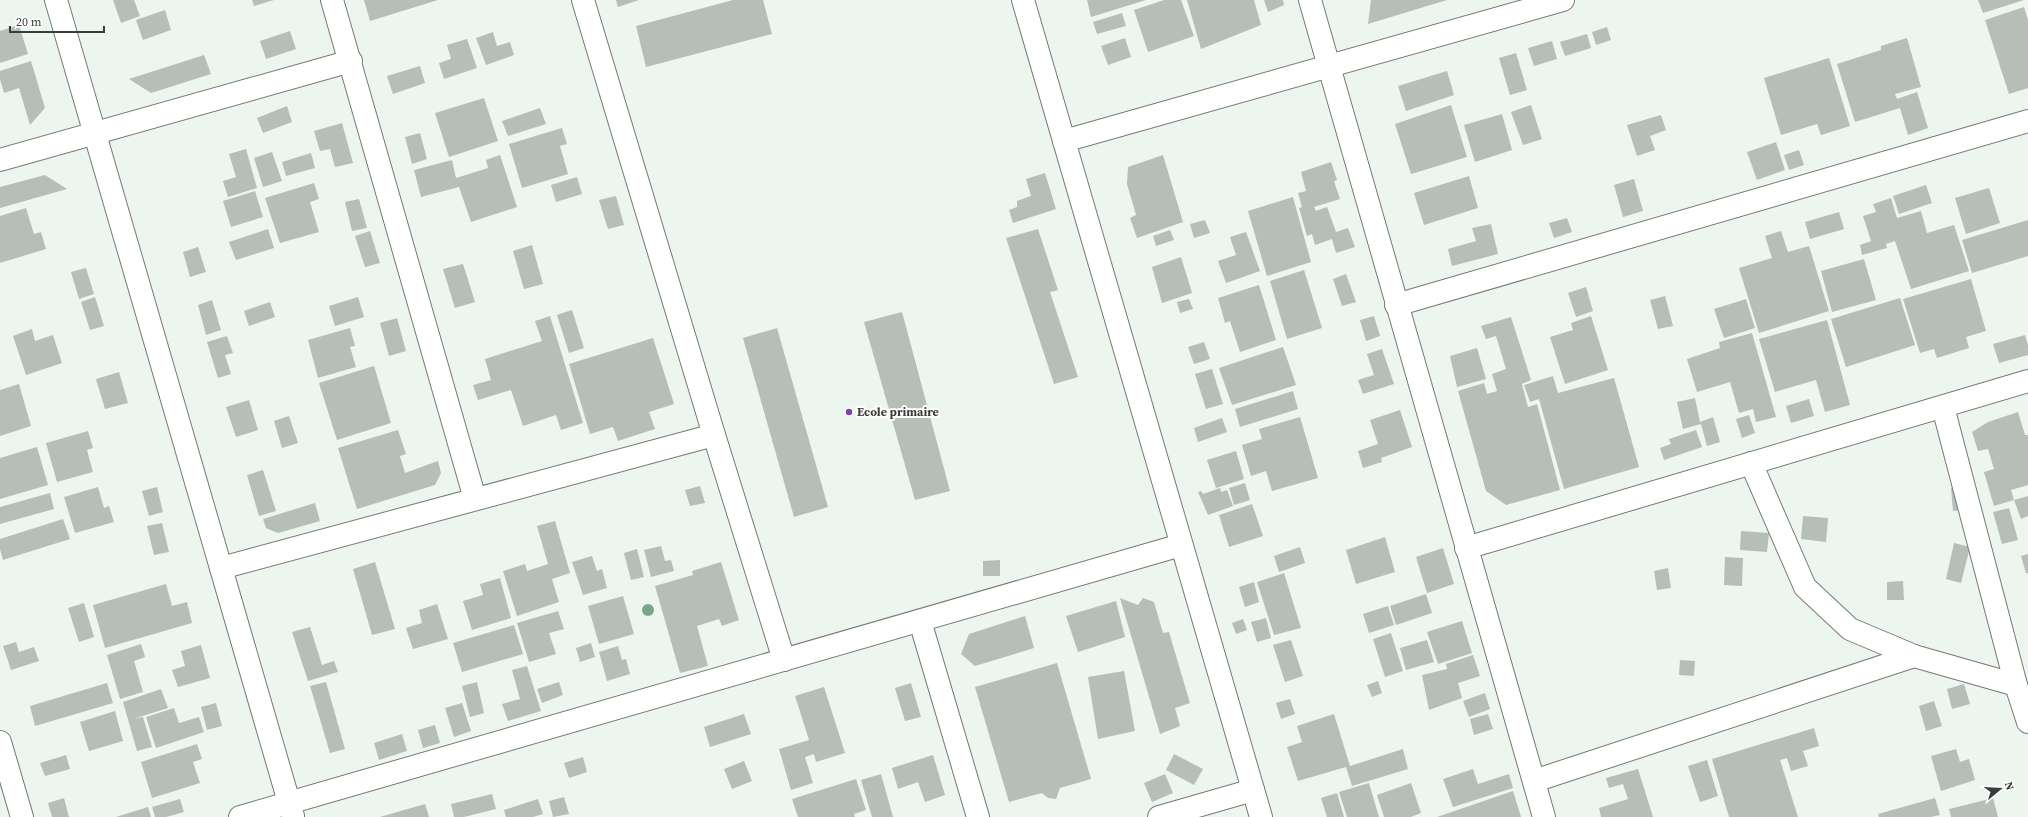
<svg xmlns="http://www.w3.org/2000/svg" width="2028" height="817" font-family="'Source Serif 4',serif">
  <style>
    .building { fill: #b6beb8 }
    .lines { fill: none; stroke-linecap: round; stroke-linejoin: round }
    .minor-casing { stroke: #747b76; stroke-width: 24 }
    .minor { stroke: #fff; stroke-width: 22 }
    .tree { fill: #7da58e }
    .poi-dot { fill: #7f41b6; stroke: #fff; stroke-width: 1.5 }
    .labels { text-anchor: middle; stroke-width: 4; stroke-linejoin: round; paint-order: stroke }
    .poi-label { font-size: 12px; font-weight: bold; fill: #393c3a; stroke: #fff; text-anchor: start }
  </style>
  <rect width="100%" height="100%" fill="#edf5ef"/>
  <g class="building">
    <path d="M113,0H134L140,16L121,23Z"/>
    <path d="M252,0H274L254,6Z"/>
    <path d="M364,0H438L370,21Z"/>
    <path d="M616,0H639L618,7Z"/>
    <path d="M733,0H763L772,34L646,67L636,26Z"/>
    <path d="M1087,0H1146L1091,17Z"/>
    <path d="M1164,0H1181L1194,36L1148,52L1134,10Z"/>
    <path d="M1187,0H1254L1261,25L1201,49Z"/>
    <path d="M1264,0H1283L1284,5L1268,12Z"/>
    <path d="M1371,0H1447L1368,24Z"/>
    <path d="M1978,0H2024L1983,13Z"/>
    <path d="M2024,7L2028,20V88L2009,94L1985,20Z"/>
    <path d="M165,10L171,30L143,40L136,20Z"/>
    <path d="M1122,13L1126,26L1097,34L1093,22Z"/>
    <path d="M19,25L28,54L0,63V31Z"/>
    <path d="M1607,27L1611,40L1596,45L1592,32Z"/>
    <path d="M290,31L296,49L266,59L260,41Z"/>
    <path d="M493,32L497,46L510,42L514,55L486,65L476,38Z"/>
    <path d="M1587,34L1591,48L1565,56L1560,42Z"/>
    <path d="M1125,38L1131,57L1108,65L1101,46Z"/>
    <path d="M1907,38L1921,87L1895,94L1897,99L1917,92L1928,128L1908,135L1900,108L1855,122L1837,64L1881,50V46Z"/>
    <path d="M467,39L477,68L444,79L439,63L451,59L447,45Z"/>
    <path d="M1552,41L1557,59L1534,66L1528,48Z"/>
    <path d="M1516,53L1527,90L1510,95L1499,58Z"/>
    <path d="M204,55L211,74L151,93L129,79Z"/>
    <path d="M1829,58L1850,126L1821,135L1817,124L1781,135L1764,78Z"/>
    <path d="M31,61L45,108L30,125L19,88L4,93L0,79V71Z"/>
    <path d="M420,66L425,83L393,94L387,76Z"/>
    <path d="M1447,71L1454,95L1406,111L1398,86Z"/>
    <path d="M484,98L498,141L449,157L435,113Z"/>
    <path d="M1451,105L1467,157L1411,174L1395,124Z"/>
    <path d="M1531,105L1542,139L1523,145L1511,112Z"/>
    <path d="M287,106L292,122L263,133L257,118Z"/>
    <path d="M540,108L546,124L508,136L502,121Z"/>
    <path d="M1502,114L1512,150L1475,162L1464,125Z"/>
    <path d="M1661,115L1666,130L1650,136L1655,150L1637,156L1627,125Z"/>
    <path d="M342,123L353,163L335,167L330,149L320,151L314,131Z"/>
    <path d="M562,128L567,144L560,146L568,174L522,188L509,144Z"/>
    <path d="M420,133L427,159L412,164L405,137Z"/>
    <path d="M1776,142L1785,170L1757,180L1747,152Z"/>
    <path d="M246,149L257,188L228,197L223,181L236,177L229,154Z"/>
    <path d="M1799,150L1804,165L1789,170L1784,155Z"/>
    <path d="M272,152L282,181L263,187L254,158Z"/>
    <path d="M311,153L315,168L286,176L282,162Z"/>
    <path d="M500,155L517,207L471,222L459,187L421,197L414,170L452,160L456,178L488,168L486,160Z"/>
    <path d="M1163,155L1183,222L1137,238L1130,218L1136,215L1127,184L1128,167Z"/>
    <path d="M1331,162L1337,180L1334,181L1340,199L1314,207L1316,211L1327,207L1336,232L1348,228L1355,247L1336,253L1332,239L1315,245L1312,234L1307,236L1299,208L1302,207L1298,193L1306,191L1301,172Z"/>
    <path d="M1045,173L1056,209L1013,223L1009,210L1017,207V201L1031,196L1026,179Z"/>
    <path d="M45,175L67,189L0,208V187Z"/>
    <path d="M1469,176L1478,208L1424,225L1414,193Z"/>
    <path d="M577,177L582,194L556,202L551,185Z"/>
    <path d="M1634,179L1643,211L1623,217L1614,185Z"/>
    <path d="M314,183L319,199L310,202L319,232L280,243L265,198Z"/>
    <path d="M1926,185L1932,203L1899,214L1893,196Z"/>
    <path d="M1989,188L2000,223L1966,234L1955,198Z"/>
    <path d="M255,191L263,217L231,227L223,201Z"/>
    <path d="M616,196L624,225L608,229L599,200Z"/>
    <path d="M1293,197L1311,262L1267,276L1248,211Z"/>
    <path d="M1891,198L1897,218L1921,211L1927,233L1954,225L1969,271L1911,289L1895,241L1886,244L1887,248L1862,255L1860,245L1871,241L1863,216L1876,212L1873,204Z"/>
    <path d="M359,199L367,228L352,231L345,202Z"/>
    <path d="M26,208L34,234L41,232L46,249L0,263V216Z"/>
    <path d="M1839,212L1844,229L1810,239L1805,222Z"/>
    <path d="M1567,218L1572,232L1554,238L1549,223Z"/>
    <path d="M1205,220L1210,233L1194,238L1190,224Z"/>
    <path d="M2028,220V256L1972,273L1962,240Z"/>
    <path d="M1491,224L1498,254L1452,266L1448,249L1476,241L1472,228Z"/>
    <path d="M268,229L274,248L236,260L229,242Z"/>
    <path d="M1038,229L1058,290L1050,292L1078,377L1054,384L1006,238Z"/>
    <path d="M1170,230L1174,240L1156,246L1153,236Z"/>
    <path d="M370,231L380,263L365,267L355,236Z"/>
    <path d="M1781,231L1788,252L1809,246L1829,311L1759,333L1739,268L1772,258L1765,236Z"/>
    <path d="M1246,232L1260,271L1226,283L1218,261L1236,255L1230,237Z"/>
    <path d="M532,245L543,284L524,289L513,251Z"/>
    <path d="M198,247L206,272L190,277L183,252Z"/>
    <path d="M1181,257L1192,293L1162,303L1152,267Z"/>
    <path d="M1864,259L1876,300L1832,312L1821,271Z"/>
    <path d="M463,264L475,302L455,308L443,269Z"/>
    <path d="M86,268L94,294L79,299L71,272Z"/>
    <path d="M1304,270L1322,328L1287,339L1270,281Z"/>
    <path d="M1346,274L1356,302L1342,306L1333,279Z"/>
    <path d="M1971,279L1986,331L1966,337L1969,348L1937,358L1934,349L1920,353L1903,299Z"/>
    <path d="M1259,285L1276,340L1240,352L1230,321L1225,323L1218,298Z"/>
    <path d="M1586,287L1593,311L1576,317L1568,293Z"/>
    <path d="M1665,296L1673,326L1658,329L1650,300Z"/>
    <path d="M95,297L104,326L90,330L81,302Z"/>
    <path d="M358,297L364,317L335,326L329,306Z"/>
    <path d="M1900,298L1915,345L1846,367L1831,319Z"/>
    <path d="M1189,299L1193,309L1180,313L1177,302Z"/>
    <path d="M1746,299L1755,328L1724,338L1714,309Z"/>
    <path d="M212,300L221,330L206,335L198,305Z"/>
    <path d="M270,302L275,317L249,326L244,311Z"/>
    <path d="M572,310L584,348L569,353L557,315Z"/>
    <path d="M902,312L950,491L915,500L864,322Z"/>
    <path d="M550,316L583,423L561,430L556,415L523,426L511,390L478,400L473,385L491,380L485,359L542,341L535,321Z"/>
    <path d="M1374,316L1380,336L1366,341L1360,320Z"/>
    <path d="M1591,316L1608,370L1565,384L1550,337L1573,330L1571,323Z"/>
    <path d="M1511,317L1531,380L1522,384L1528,407L1537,404L1560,490L1506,505L1486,491L1458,391L1484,383L1487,394L1497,391L1492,374L1506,369L1496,336L1486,339L1481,326Z"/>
    <path d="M397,318L406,351L389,356L380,323Z"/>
    <path d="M1827,320L1850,405L1825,412L1816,380L1775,392L1759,339Z"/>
    <path d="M350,328L355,346L350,347L356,367L318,378L308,340Z"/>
    <path d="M777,328L828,507L794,517L743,338Z"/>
    <path d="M32,329L35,341L53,335L62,363L26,375L13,336Z"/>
    <path d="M1752,333L1776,417L1756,422L1753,409L1739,413L1730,382L1697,392L1687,359L1720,348L1719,342Z"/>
    <path d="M2025,335L2028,345V355L1999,363L1993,344Z"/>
    <path d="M227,336L233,353L225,355L231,374L218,378L207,342Z"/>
    <path d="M653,338L674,404L649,412L655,429L618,441L613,427L590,434L569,364Z"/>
    <path d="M1204,342L1210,359L1194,364L1188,347Z"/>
    <path d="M1283,347L1296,385L1232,405L1219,368Z"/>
    <path d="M1477,348L1486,379L1457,387L1450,356Z"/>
    <path d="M1382,349L1394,384L1363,394L1358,380L1374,375L1367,354Z"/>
    <path d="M374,366L391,423L337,440L319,383Z"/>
    <path d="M1212,369L1223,404L1206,409L1195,374Z"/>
    <path d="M119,372L128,403L105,409L96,379Z"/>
    <path d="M1553,376L1558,393L1614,378L1639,467L1564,489L1539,399L1530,402L1524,385Z"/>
    <path d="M19,384L31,426L0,436V390Z"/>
    <path d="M1293,391L1298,409L1240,427L1235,409Z"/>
    <path d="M1695,398L1700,422L1713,417L1720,442L1707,446L1701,424L1683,429L1677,402Z"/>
    <path d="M1809,399L1814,416L1791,423L1786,406Z"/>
    <path d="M249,400L258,430L236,437L226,407Z"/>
    <path d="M1400,410L1412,447L1381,458L1382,462L1363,468L1358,451L1378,444L1370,420Z"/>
    <path d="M2018,412L2025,435H2028V485L2011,490L2014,500L1994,506L1984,472L1994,469L1988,449L1978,451L1972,432L1988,422Z"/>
    <path d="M1749,415L1755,433L1742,438L1736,419Z"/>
    <path d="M289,416L298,443L282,448L274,421Z"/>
    <path d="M1300,417L1318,478L1272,491L1266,471L1251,476L1242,445L1262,439L1259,429Z"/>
    <path d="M1222,418L1227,432L1198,442L1194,428Z"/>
    <path d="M398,430L406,454L400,456L405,473L438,461L441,473L435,485L357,509L338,448Z"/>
    <path d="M1696,430L1702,447L1664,460L1660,448L1671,444L1669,439Z"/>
    <path d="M88,431L93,448L87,450L93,472L57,482L46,443Z"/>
    <path d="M37,447L48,485L0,499V458Z"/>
    <path d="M1236,451L1244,479L1216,488L1207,460Z"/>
    <path d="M263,470L276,511L259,516L247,475Z"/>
    <path d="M1245,483L1250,500L1234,505L1229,488Z"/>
    <path d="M700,486L705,503L690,506L685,490Z"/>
    <path d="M98,487L104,508L109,506L114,522L75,533L64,497Z"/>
    <path d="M157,487L163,512L149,516L142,491Z"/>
    <path d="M1962,487L1964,510L1953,511L1951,488Z"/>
    <path d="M1220,488L1221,492L1227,490L1233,506L1208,515L1198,492L1201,491L1203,494Z"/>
    <path d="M50,493L54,509L0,524V507Z"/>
    <path d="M2028,496V516L2021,519L2014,500Z"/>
    <path d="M315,503L320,521L278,533L266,528L263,519Z"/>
    <path d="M1252,504L1263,536L1229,547L1219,515Z"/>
    <path d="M2009,508L2018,540L2002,544L1993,512Z"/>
    <path d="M1803,516L1828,518L1826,542L1801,539Z"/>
    <path d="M63,519L70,539L3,560L0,549V539Z"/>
    <path d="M555,521L570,573L552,579L559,602L517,616L503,571L525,564L527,571L548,564L537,526Z"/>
    <path d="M162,523L169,552L154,555L147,526Z"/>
    <path d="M1741,531L1769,533L1767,552L1740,550Z"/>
    <path d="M1385,537L1395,572L1356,584L1346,550Z"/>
    <path d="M1954,543L1970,547L1961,583L1946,579Z"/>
    <path d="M661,546L665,561L671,560L674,571L651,577L644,550Z"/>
    <path d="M1300,547L1305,563L1279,572L1274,556Z"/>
    <path d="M1443,548L1454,584L1427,593L1416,557Z"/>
    <path d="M637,549L644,577L631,580L624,553Z"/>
    <path d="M2028,554V573H2026L2021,556Z"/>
    <path d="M592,556L597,571L602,569L607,588L583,595L572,562Z"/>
    <path d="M1725,557L1743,558L1742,586L1724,585Z"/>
    <path d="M1000,560V576H983V561Z"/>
    <path d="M375,562L395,629L372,635L353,569Z"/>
    <path d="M721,562L739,620L722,626L719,619L697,626L708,666L680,673L655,586L693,575L692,571Z"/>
    <path d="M1668,568L1671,588L1657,590L1654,571Z"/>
    <path d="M1284,573L1301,628L1274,635L1257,582Z"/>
    <path d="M500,578L511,618L472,630L463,601L483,595L480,584Z"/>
    <path d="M1903,581L1904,600H1887V582Z"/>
    <path d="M1254,582L1259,602L1245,607L1239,587Z"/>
    <path d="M166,584L172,606L187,602L192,623L105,648L93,605Z"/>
    <path d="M1426,594L1432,613L1396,625L1390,606Z"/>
    <path d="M623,596L634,634L599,644L588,606Z"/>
    <path d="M1120,598L1138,605L1143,598L1154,602L1163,633L1169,632L1190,703L1175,708L1180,726L1160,734Z"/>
    <path d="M1116,601L1125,637L1078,652L1066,616Z"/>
    <path d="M84,603L94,637L79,642L68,608Z"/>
    <path d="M437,604L448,639L413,649L406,628L422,623L419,610Z"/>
    <path d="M1388,606L1394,625L1369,633L1363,614Z"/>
    <path d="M558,611L564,629L549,633L556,654L529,662L517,623Z"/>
    <path d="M1025,616L1034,648L975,666L961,654L969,634Z"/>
    <path d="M1266,618L1271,638L1257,642L1251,622Z"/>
    <path d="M1243,619L1247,630L1236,634L1232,623Z"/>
    <path d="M1462,621L1472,653L1438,664L1427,632Z"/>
    <path d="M514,625L523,654L462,672L453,643Z"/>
    <path d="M310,627L322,665L334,661L338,672L308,681L292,632Z"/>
    <path d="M1391,633L1403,671L1385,677L1373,639Z"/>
    <path d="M1291,640L1303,676L1285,682L1273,645Z"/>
    <path d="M1427,640L1434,662L1406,670L1400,648Z"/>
    <path d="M16,642L19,652L34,647L39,661L11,670L3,646Z"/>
    <path d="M591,643L595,657L580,662L576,648Z"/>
    <path d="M141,644L145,657L134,661L143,692L120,699L107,655Z"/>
    <path d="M201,645L210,678L178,687L172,670L185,666L181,651Z"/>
    <path d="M618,646L622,660L626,659L630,674L607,681L599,652Z"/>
    <path d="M1473,655L1480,676L1458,683L1462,698L1429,710L1422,675L1447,669L1446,664Z"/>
    <path d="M1680,660L1695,661L1694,676L1679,675Z"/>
    <path d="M1057,663L1091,779L1060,788L1056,799L1048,798L1042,793L1009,802L975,687Z"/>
    <path d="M527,666L541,711L508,721L502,704L520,699L512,670Z"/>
    <path d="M1124,671L1135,731L1098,739L1088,677Z"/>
    <path d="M1378,681L1382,693L1372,697L1367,685Z"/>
    <path d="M326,682L345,749L330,753L310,686Z"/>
    <path d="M477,682L484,713L470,717L462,686Z"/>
    <path d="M559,682L563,695L542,703L537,689Z"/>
    <path d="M107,683L113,703L35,726L30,706Z"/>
    <path d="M911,683L921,717L905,721L895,688Z"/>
    <path d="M1964,684L1970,704L1952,709L1947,689Z"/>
    <path d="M824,687L845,753L816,762L814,754L805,757L813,783L791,790L779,749L809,740L795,696Z"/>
    <path d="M161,689L168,708L133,719L143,717L152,747L137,751L123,702Z"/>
    <path d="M1485,693L1490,709L1469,717L1463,701Z"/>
    <path d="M1290,699L1295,714L1281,719L1276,703Z"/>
    <path d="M1934,701L1942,726L1926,731L1919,706Z"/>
    <path d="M216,703L222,726L207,730L201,707Z"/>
    <path d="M462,703L471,731L454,737L445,708Z"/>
    <path d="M174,708L179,723L199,717L204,732L156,748L146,717Z"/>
    <path d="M115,711L123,741L89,751L80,722Z"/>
    <path d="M744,714L751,734L710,747L704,727Z"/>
    <path d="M1334,714L1350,766L1403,749L1408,769L1352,786L1346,767L1298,781L1287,747L1302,742L1297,726Z"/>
    <path d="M1488,714L1493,729L1474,735L1470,719Z"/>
    <path d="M435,725L440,743L423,748L418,730Z"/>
    <path d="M1814,728L1819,746L1803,751L1808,766L1791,771L1787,758L1780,760L1798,817H1729L1712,759Z"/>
    <path d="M402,734L407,751L379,760L374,743Z"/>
    <path d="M197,744L202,759L193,762L200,783L152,798L141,762Z"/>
    <path d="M1956,749L1960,762L1969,759L1975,780L1941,791L1931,756Z"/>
    <path d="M1174,754L1203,769L1194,785L1166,770Z"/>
    <path d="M66,755L70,769L45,776L40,763Z"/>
    <path d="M933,755L945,795L925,802L918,782L898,789L892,768Z"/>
    <path d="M583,757L587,772L569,778L564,763Z"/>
    <path d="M1707,760L1718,796L1700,802L1688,766Z"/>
    <path d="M744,761L752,781L732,789L724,769Z"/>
    <path d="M1473,769L1478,784L1509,774L1513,788L1453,807L1443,779Z"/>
    <path d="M1638,769L1653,817H1601L1599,808L1628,799L1623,784L1609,788L1606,778Z"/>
    <path d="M881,774L893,817H872L861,780Z"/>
    <path d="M1165,774L1173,793L1152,802L1144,783Z"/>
    <path d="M856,779L866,810L854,814L855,817H798L792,799Z"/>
    <path d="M1369,783L1379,817H1347L1339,792Z"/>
    <path d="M1411,783L1421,813L1411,817H1384L1377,795Z"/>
    <path d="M1513,791L1521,817H1437Z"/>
    <path d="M1337,793L1344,817H1327L1321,798Z"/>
    <path d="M492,794L496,809L464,817H454L451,804Z"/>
    <path d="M564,797L569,814L553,817L549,801Z"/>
    <path d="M64,798L69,817H52L48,803Z"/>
    <path d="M1935,798L1940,815L1931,817H1879L1878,814Z"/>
    <path d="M1993,798L1998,817H1951L1949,809Z"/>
    <path d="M180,799L184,812L166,817H155L152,807Z"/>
    <path d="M538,799L543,814L533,817H506L504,810Z"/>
    <path d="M425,804L429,817H380Z"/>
    <path d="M148,807L151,817H116Z"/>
  </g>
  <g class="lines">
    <defs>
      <g id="minor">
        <path d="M56,0L293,816"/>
        <path d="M332,0L475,499"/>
        <path d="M583,0L714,435L784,660"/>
        <path d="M1023,0L1261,817"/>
        <path d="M1310,0L1544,817"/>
        <path d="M1064,141L1563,0"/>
        <path d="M0,160L351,61"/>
        <path d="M1396,305L2028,121"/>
        <path d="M1943,407L2016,685L2028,722"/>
        <path d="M1751,463L1805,587L1850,629L1914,656"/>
        <path d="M1466,548L2028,381"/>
        <path d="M221,568L714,435"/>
        <path d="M920,621L978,817"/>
        <path d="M0,742L22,817"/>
        <path d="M1534,781L1914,656L2016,685"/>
        <path d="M240,817L1181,545"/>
        <path d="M1159,817L1253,790"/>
      </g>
    </defs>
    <use href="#minor" class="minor-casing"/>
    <use href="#minor" class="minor"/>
  </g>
  <circle class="tree" cx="648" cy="610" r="6"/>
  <circle class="poi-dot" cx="849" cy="412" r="4"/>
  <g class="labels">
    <g class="poi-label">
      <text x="857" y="416">Ecole primaire</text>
    </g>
  </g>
  <g transform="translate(2000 789) rotate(72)" stroke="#ffffff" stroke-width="3" paint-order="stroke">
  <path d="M0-3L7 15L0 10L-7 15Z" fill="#393c3a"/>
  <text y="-6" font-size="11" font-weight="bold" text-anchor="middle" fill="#393c3a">N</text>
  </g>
  <path d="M10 26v6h94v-6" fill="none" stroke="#393c3a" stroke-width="2"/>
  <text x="16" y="26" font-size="12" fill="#393c3a" stroke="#ffffff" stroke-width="3" paint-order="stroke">20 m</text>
</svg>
